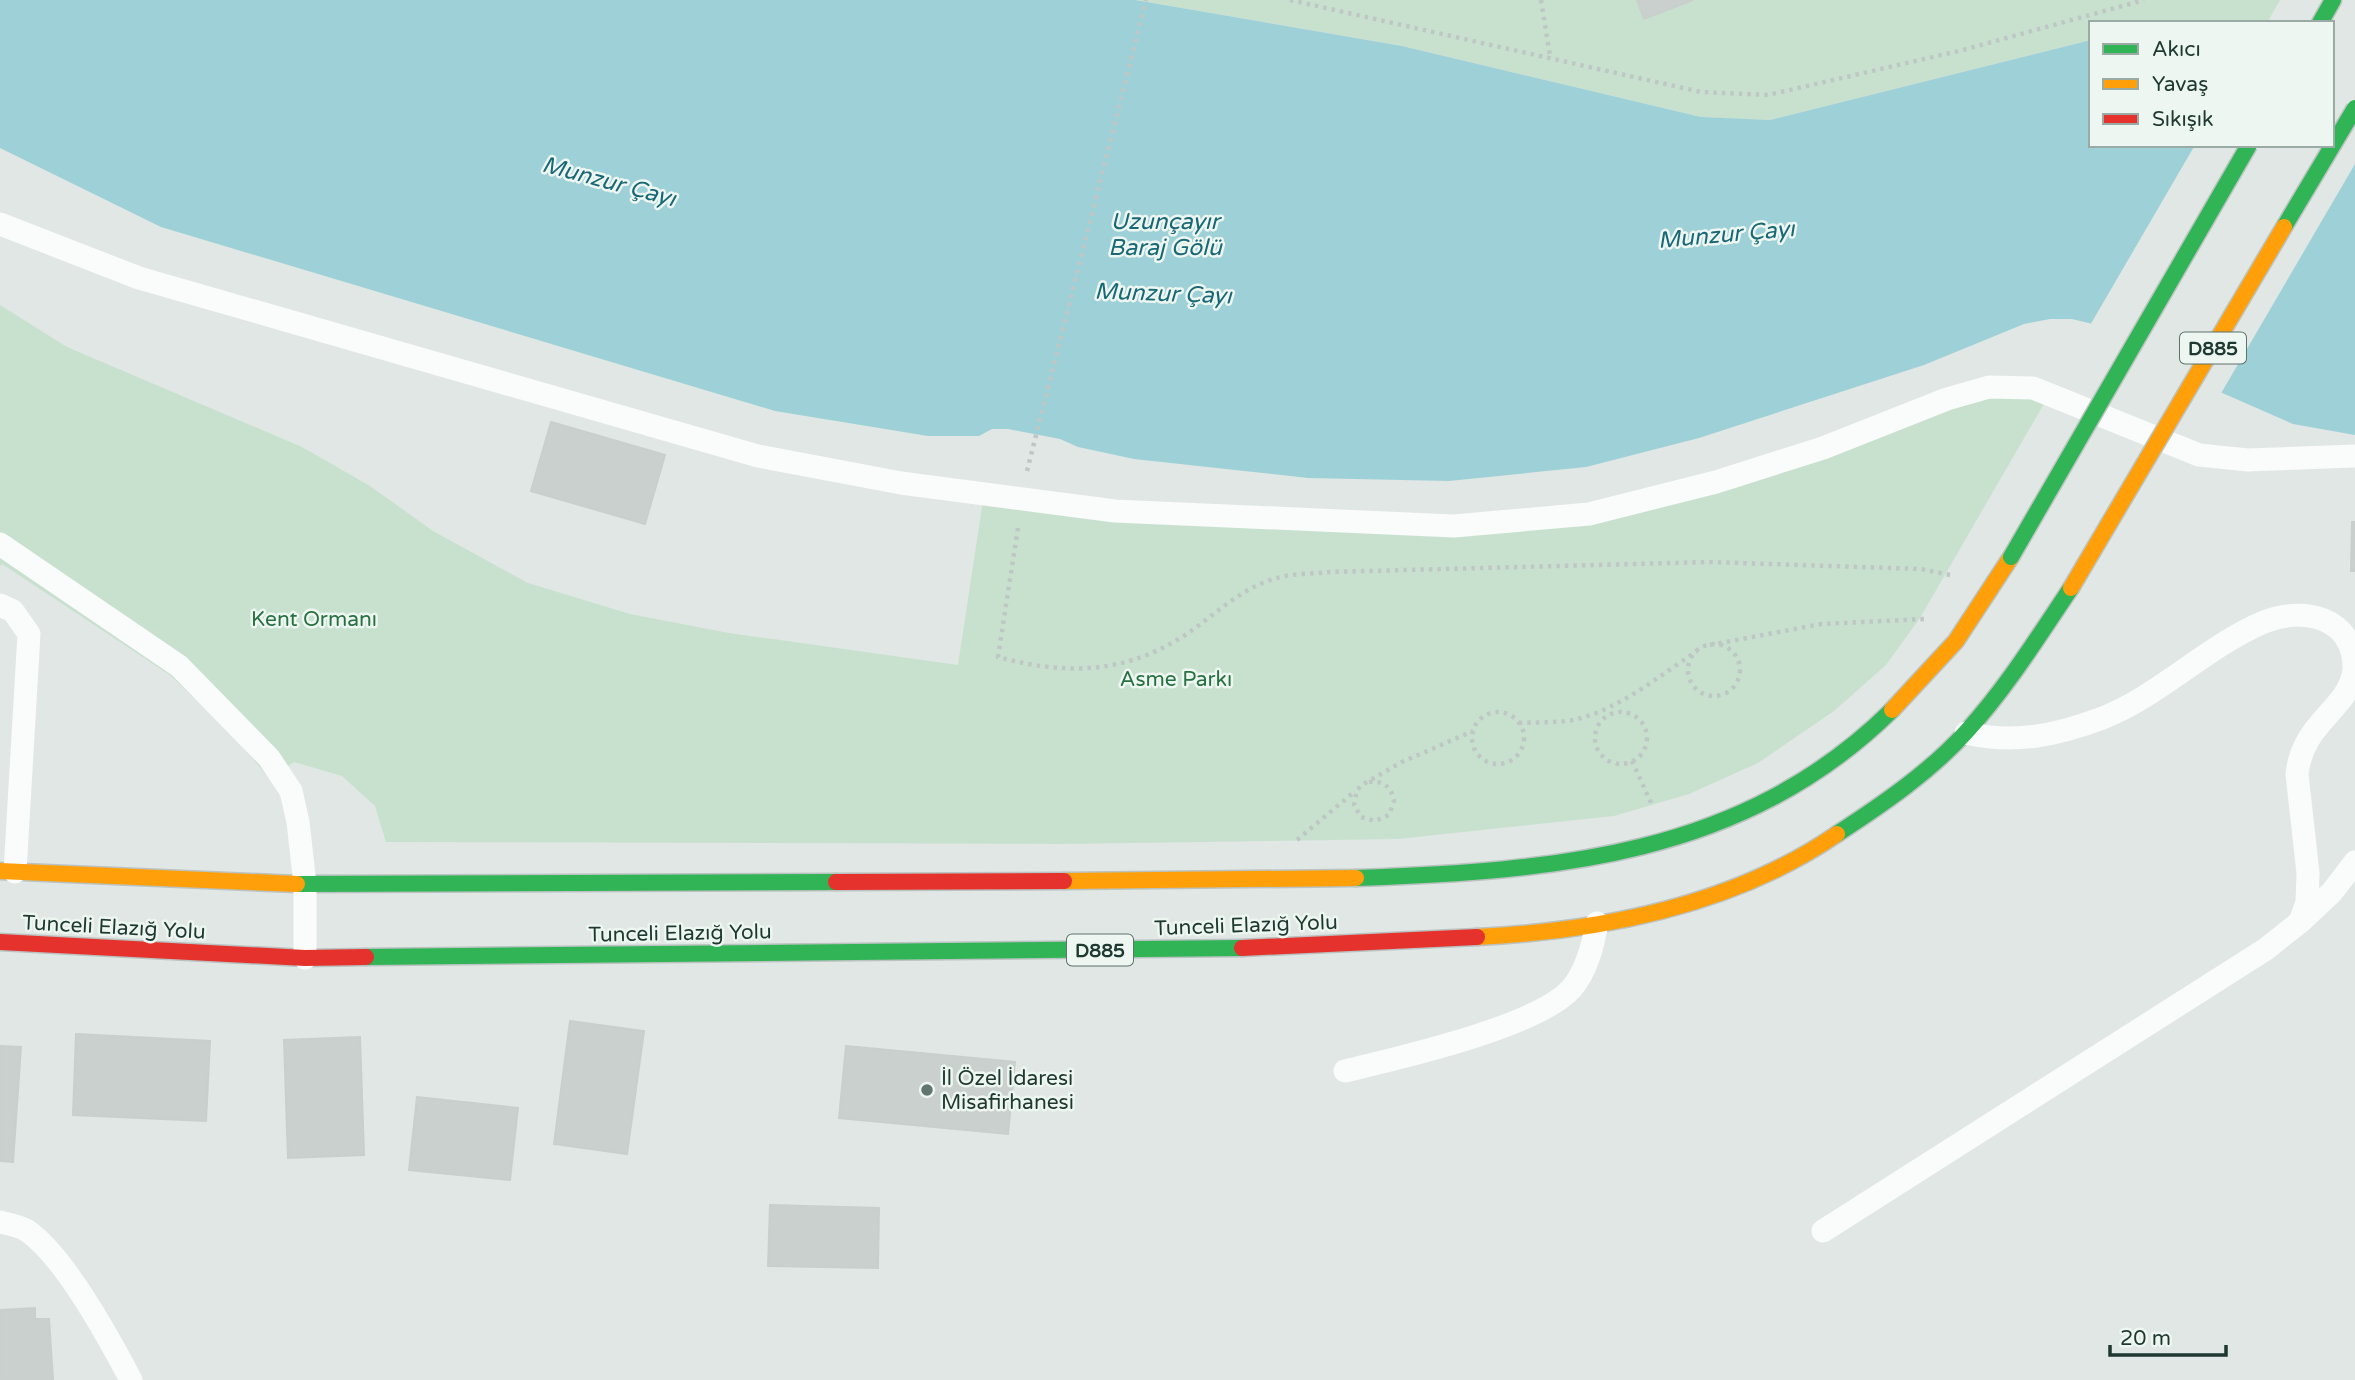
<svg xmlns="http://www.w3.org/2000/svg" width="2355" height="1380" font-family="'Varela Round',sans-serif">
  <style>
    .green { fill: #c8e1cf }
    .water { fill: #9ed1d7 }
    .pier { fill: #e0e7e4 }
    .building { fill: #cad0cd; stroke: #c9cfcc; stroke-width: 2 }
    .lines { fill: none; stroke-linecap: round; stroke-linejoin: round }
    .fast-casing { stroke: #bac3c1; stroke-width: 19 }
    .slow-casing { stroke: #bac3c1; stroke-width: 19 }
    .jam-casing { stroke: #bac3c1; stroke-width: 19 }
    .path { stroke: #bfc7c5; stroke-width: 4.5; stroke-dasharray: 3.5 5; stroke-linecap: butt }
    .lane { stroke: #fafbfb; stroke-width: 23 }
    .fast { stroke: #30b455; stroke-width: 16 }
    .slow { stroke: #ff9f0a; stroke-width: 16 }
    .jam { stroke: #e5322d; stroke-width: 16 }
    .fast-bridge-casing { stroke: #bac3c1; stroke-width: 19; stroke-linecap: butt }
    .slow-bridge-casing { stroke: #bac3c1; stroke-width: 19; stroke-linecap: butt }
    .fast-bridge { stroke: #30b455; stroke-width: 16 }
    .slow-bridge { stroke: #ff9f0a; stroke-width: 16 }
    .poi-dot { fill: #627670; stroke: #edf6f1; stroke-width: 2.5 }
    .labels { text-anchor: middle; stroke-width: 5; stroke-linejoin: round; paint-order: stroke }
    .shield { fill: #edf6f1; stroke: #5c726b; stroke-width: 2 }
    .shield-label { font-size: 19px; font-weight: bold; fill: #1e3931 }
    .park-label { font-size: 21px; fill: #287142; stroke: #edf6f1 }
    .street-label { font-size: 21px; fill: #1e3931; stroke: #edf6f1 }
    .poi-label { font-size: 21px; fill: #1e3931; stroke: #edf6f1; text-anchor: start }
    .water-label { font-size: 23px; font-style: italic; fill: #186876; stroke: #edf6f1 }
  </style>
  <rect width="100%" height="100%" fill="#e0e7e4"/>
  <g class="green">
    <path d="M1135,0H2280L2267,23H2091V40L1770,120L1735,119L1701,117L1402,46Z"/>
    <path d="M0,305L67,347L302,447L370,486L433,531L528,583L630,614L729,633L958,665L984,494L1296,521L1589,514L1947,399L2049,395L1920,618L1886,665L1834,711L1758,763L1689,794L1614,816L1398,839L1062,844L386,842L375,806L342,776L294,762L269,778L230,732L170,675L2,564L0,566Z"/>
  </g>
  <path class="water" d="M0,0H1135L1402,46L1701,117L1770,120L2091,40V145H2332L2355,36V435L2293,424L2204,385L2097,325L2072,319H2050L2024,324L1924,365L1699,438L1586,467L1449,481L1308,478L1134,459L1078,447L1060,439L1008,429H992L979,436H928L775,411L161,227L0,148Z"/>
  <path class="pier" d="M2332,32L2355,33V164L2220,395L2112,335L2089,327L2195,145H2332Z"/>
  <g class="building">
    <path d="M1637,0H1693L1644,19Z"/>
    <path d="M551,422L665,455L645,524L531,491Z"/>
    <path d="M2352,522H2355V571H2351Z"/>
    <path d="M570,1021L644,1031L627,1154L554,1144Z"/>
    <path d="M76,1034L210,1041L206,1121L73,1115Z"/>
    <path d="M360,1037L364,1155L288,1158L284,1040Z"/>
    <path d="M0,1046L21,1047L13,1162L0,1161Z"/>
    <path d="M846,1046L1015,1062L1008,1134L839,1118Z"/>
    <path d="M417,1097L518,1108L510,1180L409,1170Z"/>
    <path d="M770,1205L879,1208L878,1268L768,1266Z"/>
    <path d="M35,1308V1319H49L53,1380H0V1310Z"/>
  </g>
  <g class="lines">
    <defs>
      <g id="fast">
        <path d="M2320,23L2333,0"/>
        <path d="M1837,834C1883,804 1930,772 1967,731C2007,687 2038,637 2071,588"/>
        <path d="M1356,878C1553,871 1743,857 1892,710"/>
        <path d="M297,884L836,882"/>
        <path d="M366,957L1242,948"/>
      </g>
      <g id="slow">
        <path d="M1892,710L1956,641L2011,557"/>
        <path d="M0,871L297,884"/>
        <path d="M1064,881L1356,878"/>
        <path d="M1477,937C1601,931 1734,905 1837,834"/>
      </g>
      <g id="jam">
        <path d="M836,882L1064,881"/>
        <path d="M0,942L305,958L366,957"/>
        <path d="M1242,948L1477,937"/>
      </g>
    </defs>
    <use href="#fast" class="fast-casing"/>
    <use href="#slow" class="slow-casing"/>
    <use href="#jam" class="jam-casing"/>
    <g class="path">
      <path d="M1290,0L1701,92L1768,95L1963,50L2144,0"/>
      <path d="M1541,0L1550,56"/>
      <path d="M1027,471L1146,0"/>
      <path d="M1018,528L998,657C1068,676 1129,674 1191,631C1218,612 1243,587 1277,578C1293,573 1313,574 1330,572L1709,562L1921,569L1955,576"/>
      <circle cx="1714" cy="670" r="26"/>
      <path d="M1710,645L1821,624L1924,619"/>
      <circle cx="1621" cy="738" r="26"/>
      <circle cx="1498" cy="738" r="26"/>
      <path d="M1519,723C1536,722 1556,723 1573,720C1619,710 1659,676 1697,651"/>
      <path d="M1632,761L1652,805"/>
      <path d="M1369,782C1383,780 1392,787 1394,801L1389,815L1375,821L1361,817L1354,805L1357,790L1362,785L1402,762L1473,731"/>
      <path d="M1297,840L1354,792"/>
    </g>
    <g class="lane">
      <path d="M0,224L139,278L758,456L901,483L1115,511L1454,526L1589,514L1716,482L1823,448L1947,399L1989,387L2033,388L2199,455L2248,460L2355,456"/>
      <path d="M0,544L179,666L269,758L291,791L298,822L305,884V958"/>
      <path d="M0,605L13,611L29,634L15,872"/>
      <path d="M2300,922L2332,892L2355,862"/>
      <path d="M1345,1071C1398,1058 1538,1027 1572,988C1587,970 1593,945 1597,923"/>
      <path d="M0,1222C8,1224 19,1226 26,1230C63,1254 110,1340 131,1380"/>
      <path d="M1823,1231L2266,949L2300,922L2307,902L2308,873L2297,774C2303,720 2349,710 2354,670C2355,617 2304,606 2264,622C2205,647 2160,696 2100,719C2054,736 2014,744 1966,733"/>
    </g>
    <use href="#fast" class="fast"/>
    <use href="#slow" class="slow"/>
    <use href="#jam" class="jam"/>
    <defs>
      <g id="fast-bridge">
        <path d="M2284,227L2355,108"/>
        <path d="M2011,557L2249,145"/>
      </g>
      <path id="slow-bridge" d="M2071,588L2284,227"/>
    </defs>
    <use href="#fast-bridge" class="fast-bridge-casing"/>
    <use href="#slow-bridge" class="slow-bridge-casing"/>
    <use href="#fast-bridge" class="fast-bridge"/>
    <use href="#slow-bridge" class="slow-bridge"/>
  </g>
  <circle class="poi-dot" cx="927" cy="1090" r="7"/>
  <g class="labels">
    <g class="shield">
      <rect x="2180" y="332.5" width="66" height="31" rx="5"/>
      <rect x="1067" y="934.5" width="66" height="31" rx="5"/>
    </g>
    <g class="shield-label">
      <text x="2213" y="355">D885</text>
      <text x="1100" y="957">D885</text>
    </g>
    <g class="park-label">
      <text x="314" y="626">Kent Ormanı</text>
      <text x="1176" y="686">Asme Parkı</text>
    </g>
    <g class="street-label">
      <text transform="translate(1246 925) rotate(-2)" y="7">Tunceli Elazığ Yolu</text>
      <text transform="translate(114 927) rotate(3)" y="7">Tunceli Elazığ Yolu</text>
      <text transform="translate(680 933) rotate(-1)" y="7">Tunceli Elazığ Yolu</text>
    </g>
    <g class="poi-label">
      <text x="941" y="1085">İl Özel İdaresi<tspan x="941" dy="24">Misafirhanesi</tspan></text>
    </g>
    <g class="water-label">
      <text transform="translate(609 181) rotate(15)" y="8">Munzur Çayı</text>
      <text x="1165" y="229">Uzunçayır<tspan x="1165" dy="26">Baraj Gölü</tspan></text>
      <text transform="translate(1726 234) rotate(-5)" y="8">Munzur Çayı</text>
      <text transform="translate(1163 293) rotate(2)" y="8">Munzur Çayı</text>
    </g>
  </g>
  <rect x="2089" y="21" width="245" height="126" fill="#edf6f1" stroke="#9aaaa4" stroke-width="2"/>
  <rect x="2103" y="44" width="35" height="10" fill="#30b455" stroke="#9aaaa4" stroke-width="2"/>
  <text x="2152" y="56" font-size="21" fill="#1e3931">Akıcı</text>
  <rect x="2103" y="79" width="35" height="10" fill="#ff9f0a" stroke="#9aaaa4" stroke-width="2"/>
  <text x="2152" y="91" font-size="21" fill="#1e3931">Yavaş</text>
  <rect x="2103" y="114" width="35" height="10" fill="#e5322d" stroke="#9aaaa4" stroke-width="2"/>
  <text x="2152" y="126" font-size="21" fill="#1e3931">Sıkışık</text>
  <path d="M2110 1345v10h116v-10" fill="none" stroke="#1e3931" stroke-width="3.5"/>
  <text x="2120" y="1345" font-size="21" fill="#1e3931" stroke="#edf6f1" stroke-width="5" paint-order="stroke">20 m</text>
</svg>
